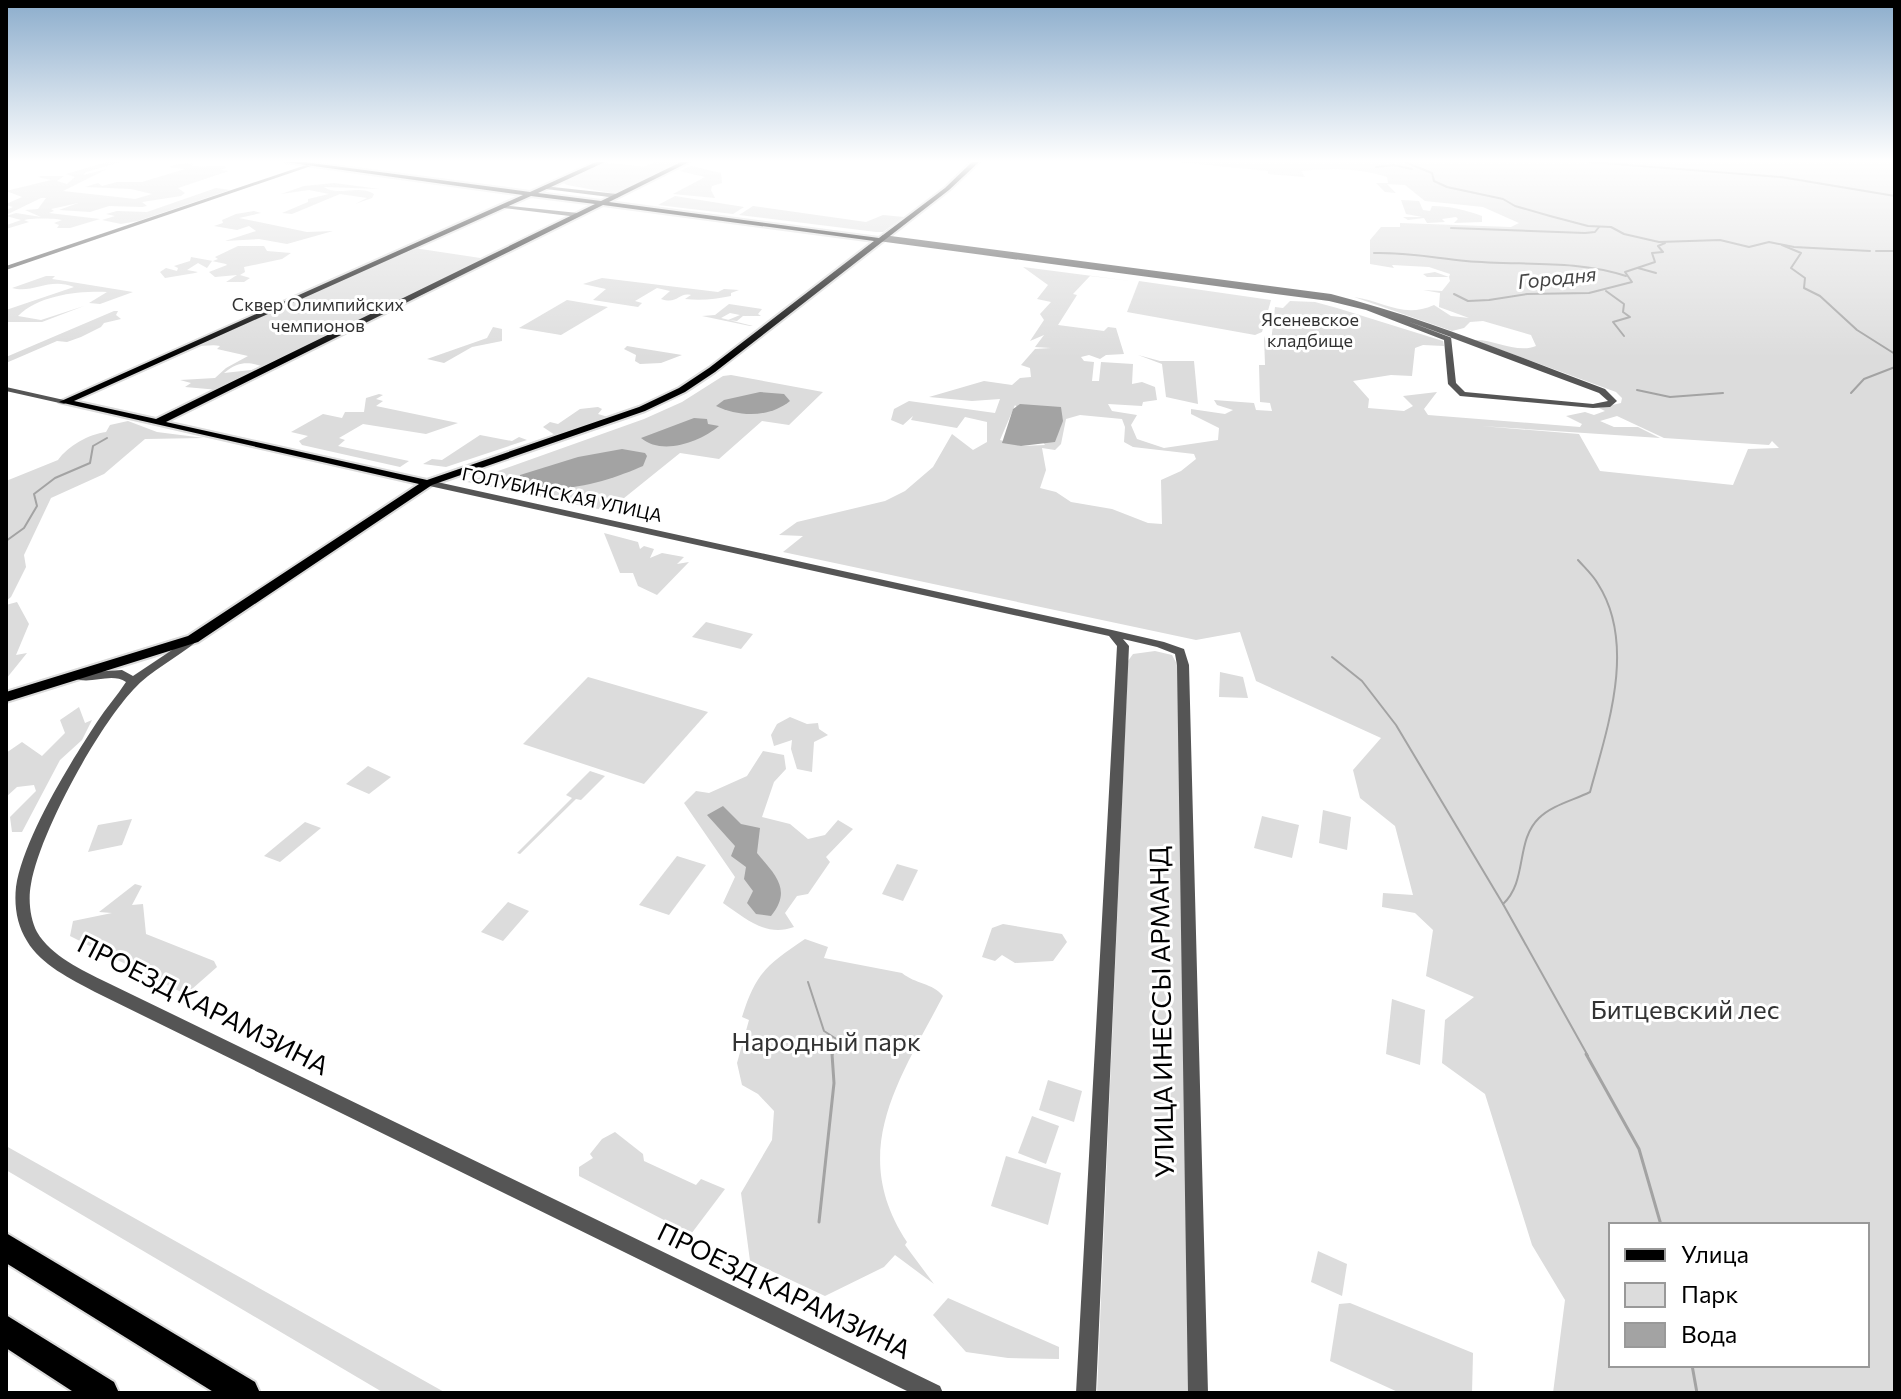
<svg xmlns="http://www.w3.org/2000/svg" width="1901" height="1399" font-family="Commissioner,sans-serif">
  <style>
    .green { fill: #dcdcdc; fill-rule: evenodd }
    .water { fill: #a3a3a3 }
    .lines { fill: none; stroke-linecap: round; stroke-linejoin: round }
    .stream-far1 { stroke: #a3a3a3; stroke-width: 2 }
    .stream { stroke: #a3a3a3; stroke-width: 3 }
    .major-casing { stroke: #dbdbdb; stroke-width: 4 }
    .highway-casing { stroke: #dbdbdb; stroke-width: 4 }
    .minor { fill: #555; fill-rule: evenodd }
    .major { fill: #000; fill-rule: evenodd }
    .highway { fill: #000; fill-rule: evenodd }
    .labels { text-anchor: middle; stroke-width: 6; stroke-linejoin: round; paint-order: stroke }
    .far-park-label { font-size: 18px; fill: #333; stroke: #fff }
    .far-street-label { font-size: 18px; fill: #000; stroke: #fff }
    .far-water-label { font-size: 20px; font-style: italic; fill: #444; stroke: #fff }
    .near-street-label { font-size: 26px; fill: #000; stroke: #fff }
    .near-park-label { font-size: 26px; fill: #333; stroke: #fff }
  </style>
  <rect width="100%" height="100%" fill="#fff"/>
  <g class="green">
    <path d="M107,162H121L86,172L83,175L107,169L63,191L135,199L152,194L131,189L85,187L98,183L102,186L117,182H142L185,169L168,167C177,164 188,162 196,163L190,165C204,169 215,164 227,167L221,170L229,171L178,188L185,193L181,196L142,202L147,206L142,207L109,206L90,212L59,210L78,203L51,209L54,211L49,213L100,219L70,228H57L59,225L54,223L62,220C53,218 31,218 24,220L29,222L6,229L7,225L21,220L6,216L16,213L41,217L25,210L38,209L46,198H27H41L6,215V210L13,207L6,205V204L22,197L6,191L51,180L38,177L41,176H64L57,181L67,184L75,177L66,174Z"/>
    <path d="M606,162L644,167L654,162H682L616,194L567,185L562,182Z"/>
    <path d="M1177,162H1895V1393H1553L1565,1300L1532,1245L1485,1094L1442,1063L1445,1020L1474,997L1426,976L1433,930L1415,913L1382,907L1383,893L1413,895L1395,826L1360,798L1353,770L1381,738L1256,681L1240,632L1196,640L783,552L803,536L779,535L797,522L885,501L905,491L933,467L952,434L973,450L987,442V422L965,417L957,428L911,420L913,416L903,425L891,420L894,409L909,401L995,413L1000,399L972,401L929,397L984,381L1012,385L1020,378L1031,377L1030,368L1021,365L1035,349L1051,348L1035,347L1044,335L1030,341L1044,320L1040,314L1051,302L1037,299L1048,285L1023,267L1131,281L1090,276L1073,294L1077,295L1058,325L1104,331L1108,327L1116,328L1124,354L1106,355L1100,359L1089,355L1081,357L1084,361L1094,362L1092,381H1099L1101,362L1133,364L1132,384L1142,382L1155,387L1157,400L1143,402L1142,406L1108,404L1112,411L1137,415L1131,425L1137,439L1164,448L1218,440L1219,428L1191,414V409L1225,414L1233,410L1217,405L1214,400L1254,403L1256,410L1272,411L1270,403L1260,402L1259,365H1265L1264,336L1266,342H1271L1275,307L1283,308L1290,301L1315,302L1337,308L1443,341L1444,346L1423,345L1415,348L1412,376L1391,375L1353,381L1369,399L1368,408L1404,411L1413,406L1403,396L1437,392L1424,409L1428,415L1580,427L1582,424L1566,416L1585,412L1594,415L1605,411L1599,408L1621,403L1622,398L1616,392L1474,340C1495,339 1516,354 1536,346L1531,335L1483,321L1470,322L1464,328L1452,331L1354,297C1384,301 1403,319 1434,305L1451,316L1469,318L1439,307L1440,293L1423,290L1442,291L1450,281L1449,277H1427L1423,274L1435,272L1449,277L1450,274L1429,267L1392,265L1394,268L1370,264V240L1381,227H1400V223L1511,227L1519,223L1483,207L1425,201L1405,185L1387,184L1396,193L1385,192L1376,183H1388L1387,177C1361,168 1328,168 1301,171L1305,177L1268,174V171ZM1015,405L1045,445L1021,446L1000,440ZM1080,415L1122,419L1125,427L1124,442L1133,447L1194,454L1196,459L1181,471L1161,480L1162,524L1148,523L1112,509L1071,502L1056,492L1040,488L1046,470L1042,448L1055,450L1061,444L1066,419ZM1617,416L1664,438L1769,445L1772,441L1779,448L1748,449L1733,485L1600,471L1579,434L1481,426L1660,438L1638,427H1614L1600,421ZM1611,1225H1867V1365H1611Z"/>
    <path d="M691,166L721,173L722,183L712,186L711,190L715,198L673,194L705,177L680,171Z"/>
    <path d="M334,183L380,189L324,187C338,197 359,184 374,194L372,198L355,204L367,198L340,194L292,214L282,213L308,202V199L329,194L309,190L281,194L304,186Z"/>
    <path d="M216,188L230,190L138,221L121,224L102,220L115,216L106,214L117,211L147,212Z"/>
    <path d="M675,196L744,207L733,214L658,205Z"/>
    <path d="M1401,200L1419,201L1423,210L1430,211L1432,206C1449,206 1466,210 1482,216V222L1454,223L1458,219L1456,217L1442,219L1445,222L1427,223L1424,218L1408,220L1403,217H1422L1406,214Z"/>
    <path d="M753,206L866,222L883,215L904,217L883,232H876L739,215Z"/>
    <path d="M254,211L261,213L239,218L307,232L333,231L287,244L259,239L225,241L256,231L249,226L237,230L214,226L223,223L222,220L236,214Z"/>
    <path d="M238,246H264L267,251L291,253L282,259L244,267L245,272L240,275L250,278L244,282H226L237,275L215,277L209,272L227,265L226,264L212,261L207,268L198,263L187,270L198,272L195,273L165,278L160,272L166,268L177,271L178,268L174,266L190,261L191,257L213,261L218,259L215,257Z"/>
    <path d="M414,248L487,259L265,367C253,364 242,358 224,373L261,369L219,390L185,387L191,383L180,380L215,378L226,368L248,356L217,349L220,346C212,344 205,347 196,345Z"/>
    <path d="M46,276H55L52,279L59,280L133,292L100,304L89,303L107,292C77,291 40,295 18,316L41,320L84,306L42,322H6V310L74,287C49,277 33,294 12,288Z"/>
    <path d="M602,278L718,292L724,289L739,290L731,293V296C715,299 702,301 685,299L691,295C678,292 678,305 661,299L670,291L657,288L635,301L642,303L638,307L593,300L606,289L583,284Z"/>
    <path d="M1139,281L1271,300L1262,332L1255,335L1127,312Z"/>
    <path d="M567,300L608,307L561,335L519,328Z"/>
    <path d="M729,304L762,309L758,314L761,316H743L737,321L728,320L740,315L730,313L721,318L753,326H750L702,316L715,315Z"/>
    <path d="M114,311H118L116,315L121,319L104,323L101,327L81,337L67,342L57,341L6,363V357Z"/>
    <path d="M493,327L502,329V341L472,347L444,363L427,359L487,338Z"/>
    <path d="M627,346C644,349 664,352 682,355L661,363L640,364L635,361L636,355L624,349Z"/>
    <path d="M1138,355L1160,361H1194L1198,404L1166,397L1162,364Z"/>
    <path d="M731,375L823,392L789,425L762,421L719,459L680,453L608,511L467,482L644,419L682,402L723,376Z"/>
    <path d="M379,394L383,395L376,399L383,401L376,406L458,423L426,434L363,424L339,438L345,440L338,446L409,461L400,467L302,445L299,441L308,436L291,432L323,414L342,418L345,412H364L366,398Z"/>
    <path d="M598,407L602,409L598,414L608,417L555,435L543,427L550,422L558,424L580,409Z"/>
    <path d="M128,421L157,432L204,438L145,439L104,474L51,498L24,555L26,567L11,597L6,601V481L58,460C68,446 89,434 106,432L110,425Z"/>
    <path d="M480,435L512,441L519,437L527,440L446,467L423,464L432,459L442,460Z"/>
    <path d="M604,533L638,542L640,549L644,546L654,549L650,558L662,553L684,557L677,564L689,562L657,595L638,586L633,573H620Z"/>
    <path d="M17,602L29,624L16,655L27,653L6,679V605Z"/>
    <path d="M706,622L753,634L741,649L692,637Z"/>
    <path d="M1155,651L1172,655L1178,666L1189,1393H1097L1128,661L1133,654Z"/>
    <path d="M1220,672L1243,677L1248,698L1219,697Z"/>
    <path d="M588,677L595,679L708,712L644,784L523,744Z"/>
    <path d="M79,707L85,723L92,720L82,740L60,760L22,832H12L10,817L36,791L34,785L17,787L6,797V753L22,742L42,756L65,733L60,720Z"/>
    <path d="M790,717L807,724L818,723L819,729L828,735L814,742L812,772L797,769L791,749L792,740L774,746L771,735L777,724Z"/>
    <path d="M763,751L784,755L786,769L774,782L762,817L790,824L808,839L825,835L838,820L853,829L826,857L830,862L808,894L797,896L785,913L794,927C766,937 746,919 723,903L735,877L684,803L696,791L709,793L747,776Z"/>
    <path d="M368,766L391,777L369,794L346,784Z"/>
    <path d="M590,771L605,776L581,800L576,799L520,854L517,853L572,798L566,795Z"/>
    <path d="M1323,810L1351,817L1347,850L1319,843Z"/>
    <path d="M1262,816L1299,825L1292,858L1254,848Z"/>
    <path d="M132,819L122,845L88,852L98,825Z"/>
    <path d="M305,822L321,828L280,862L264,856Z"/>
    <path d="M677,856L706,865L669,915L639,905Z"/>
    <path d="M897,864L918,870L903,901L882,894Z"/>
    <path d="M135,884L142,886L132,905L143,904L146,934L214,961L217,967L192,989L181,992L70,936L73,921L112,913L99,912Z"/>
    <path d="M508,902L529,911L503,941L481,932Z"/>
    <path d="M1003,924L1062,934L1067,942L1053,961L1015,963L1002,955L995,961L982,957L992,928Z"/>
    <path d="M805,939L828,947L824,958L902,973C915,984 933,983 943,996C900,1079 847,1151 907,1242L905,1245L934,1284L895,1255L884,1267L825,1296L750,1261L741,1193L772,1140L774,1111L758,1094L742,1085L737,1063L749,1020L742,1017C756,972 767,965 805,939Z"/>
    <path d="M1392,999L1425,1010L1420,1065L1386,1054Z"/>
    <path d="M1048,1080L1082,1091L1074,1122L1039,1110Z"/>
    <path d="M1032,1116L1059,1126L1046,1164L1018,1153Z"/>
    <path d="M615,1132L643,1154L644,1161L696,1185L701,1179L725,1189L691,1234L579,1176V1167L593,1158L590,1154L602,1139Z"/>
    <path d="M6,1146L446,1393H384L6,1170Z"/>
    <path d="M1006,1156L1061,1173L1048,1225L991,1206Z"/>
    <path d="M1318,1251L1347,1264L1342,1296L1311,1282Z"/>
    <path d="M948,1298L1059,1347V1359L1008,1358L966,1352L933,1315Z"/>
    <path d="M1350,1303L1473,1353L1472,1393H1400L1330,1361L1339,1304Z"/>
  </g>
  <g class="water">
    <path d="M760,392L784,394L790,401C769,418 739,417 716,406L724,400Z"/>
    <path d="M1020,404L1061,407L1063,421L1055,442L1021,446L1002,443L1013,409Z"/>
    <path d="M694,418L707,419L708,424L719,426C700,442 662,456 641,438Z"/>
    <path d="M622,449L645,453L647,456L643,466C612,480 550,500 520,480V475L578,457Z"/>
    <path d="M723,806L741,824L760,828L757,853C774,874 793,889 771,916L756,914L747,903L753,891L744,879L746,867L731,856L735,846L707,815Z"/>
  </g>
  <g class="lines">
    <g class="stream-far1">
      <path d="M1405,162L1432,173L1434,181L1447,187L1503,199L1515,206L1550,216L1588,226L1611,227L1624,234L1659,242L1720,240L1749,247L1769,242L1794,247L1870,251"/>
      <path d="M1590,162L1781,177L1895,196"/>
      <path d="M1376,167L1394,165L1412,169"/>
      <path d="M1451,228L1585,233L1595,232L1599,227"/>
      <path d="M1782,245L1801,253L1791,268L1805,278L1804,288L1820,296L1857,330L1895,354"/>
      <path d="M1876,251H1895"/>
      <path d="M1374,253C1406,252 1435,258 1466,261C1519,266 1575,259 1626,276"/>
      <path d="M1638,268L1656,273"/>
      <path d="M1606,291L1624,304L1623,312L1630,317L1613,322L1624,336"/>
      <path d="M1454,294L1468,301L1489,300L1527,294L1589,293L1632,282L1625,272L1655,262L1652,253L1663,252L1658,246L1665,243"/>
      <path d="M1637,390L1670,397L1723,393"/>
      <path d="M1851,393L1864,379L1895,367"/>
      <path d="M6,541L24,528L37,506L34,494L55,478L90,463L93,446L107,438"/>
      <path d="M1578,560C1585,568 1593,575 1598,584C1637,645 1607,729 1590,792C1574,800 1552,805 1539,818C1515,841 1528,881 1503,904L1588,1056"/>
      <path d="M1332,657L1362,681L1396,725L1503,904"/>
      <path d="M808,982L824,1031L838,1040L832,1056"/>
    </g>
    <g class="stream">
      <path d="M1586,1054L1639,1149L1661,1225"/>
      <path d="M819,1222L834,1083L832,1054"/>
      <path d="M1692,1365L1697,1393"/>
    </g>
    <defs>
      <path id="major" d="M285,162H304L530,192L596,162H605L538,193L601,201L681,162H689L609,202L879,238L945,188L972,162H979L949,190L715,372L685,392L645,411L432,485L198,642L6,702V692L188,636L419,484L59,402L523,195ZM531,196L595,204L156,419L74,401ZM603,205L874,241L709,368L679,388L639,407L427,480L166,422Z"/>
      <g id="highway">
        <path d="M6,1233L255,1382L260,1393H215L6,1263Z"/>
        <path d="M6,1315L114,1382L119,1393H75L6,1348Z"/>
      </g>
    </defs>
    <use href="#major" class="major-casing"/>
    <use href="#highway" class="highway-casing"/>
    <g class="minor">
      <path d="M306,165L311,166L6,270V266Z"/>
      <path d="M544,186L617,194L620,196L617,198L546,189Z"/>
      <path d="M502,205L578,213L581,215L578,217L504,208Z"/>
      <path d="M883,235L1331,294C1425,318 1514,355 1605,389L1617,401L1610,407L1593,408L1460,396L1448,384L1444,340L1366,310L1329,301L878,241V239ZM1407,321L1599,393L1608,401L1593,404L1465,392L1456,383L1451,337Z"/>
      <path d="M6,387L64,400L68,402L64,404L6,391Z"/>
      <path d="M428,480L1112,630L1164,642L1184,649L1189,665L1208,1393H1188L1177,665L1175,654L1157,647L1123,639L1129,646L1096,1393H1076L1117,646L1109,636L425,485V481Z"/>
      <path d="M193,636L199,639L197,641C177,658 151,670 133,690C97,729 40,832 31,884C28,899 30,919 37,932C51,956 82,970 106,982L940,1386L943,1393H911L95,992C71,979 41,965 27,941C17,925 14,906 16,887C23,839 70,763 97,722C106,708 117,696 126,682C110,671 88,687 73,677L79,673L122,670L133,676Z"/>
    </g>
    <use href="#major" class="major"/>
    <use href="#highway" class="highway"/>
  </g>
  <linearGradient id="sky" x2="0" y2="1"><stop stop-color="#8cadcc"/><stop offset="0.45" stop-color="#fff"/><stop offset="1" stop-color="#fff" stop-opacity="0"/></linearGradient>
  <rect width="1901" height="358" fill="url(#sky)"/>
  <g class="labels">
    <g class="far-park-label">
      <text x="318" y="311">Сквер Олимпийских<tspan x="318" dy="21">чемпионов</tspan></text>
      <text x="1310" y="326">Ясеневское<tspan x="1310" dy="21">кладбище</tspan></text>
    </g>
    <g class="far-street-label">
      <text transform="translate(562 495) rotate(12)" y="6">ГОЛУБИНСКАЯ УЛИЦА</text>
    </g>
    <g class="far-water-label">
      <text transform="translate(1557 278) rotate(-6)" y="7">Городня</text>
    </g>
    <g class="near-street-label">
      <text transform="translate(203 1005) rotate(27)" y="9">ПРОЕЗД КАРАМЗИНА</text>
      <text transform="translate(1162 1012) rotate(-91)" y="9">УЛИЦА ИНЕССЫ АРМАНД</text>
      <text transform="translate(784 1291) rotate(26)" y="9">ПРОЕЗД КАРАМЗИНА</text>
    </g>
    <g class="near-park-label">
      <text x="1685" y="1019">Битцевский лес</text>
      <text x="826" y="1051">Народный парк</text>
    </g>
  </g>
  <rect width="1901" height="1399" fill="none" stroke="#000000" stroke-width="16"/>
  <rect x="1609" y="1223" width="260" height="144" fill="#ffffff" stroke="#999999" stroke-width="2"/>
  <rect x="1625" y="1249" width="40" height="12" fill="#000000" stroke="#999999" stroke-width="2"/>
  <text x="1681" y="1263" font-size="24" fill="#000000">Улица</text>
  <rect x="1625" y="1283" width="40" height="24" fill="#dcdcdc" stroke="#999999" stroke-width="2"/>
  <text x="1681" y="1303" font-size="24" fill="#000000">Парк</text>
  <rect x="1625" y="1323" width="40" height="24" fill="#a3a3a3" stroke="#999999" stroke-width="2"/>
  <text x="1681" y="1343" font-size="24" fill="#000000">Вода</text>
</svg>
